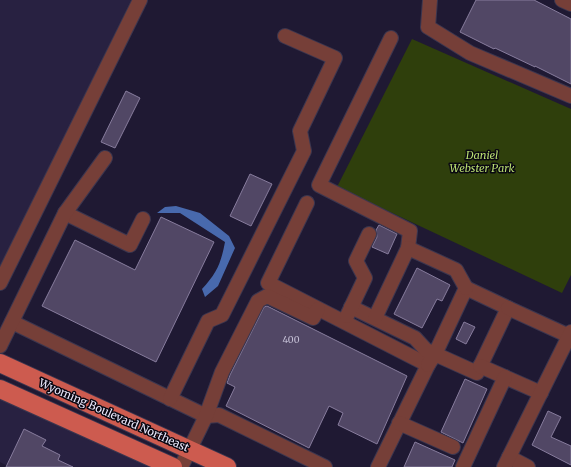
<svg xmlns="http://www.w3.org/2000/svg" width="571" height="467" font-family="Merriweather,serif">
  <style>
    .built { fill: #282141 }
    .green { fill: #2f3f0c }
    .water { fill: #4869ad }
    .building { fill: #514765; stroke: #877c9d }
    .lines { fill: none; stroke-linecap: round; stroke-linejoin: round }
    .minor-casing { stroke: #3c364f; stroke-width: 16 }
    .major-casing { stroke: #3c364f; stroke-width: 20 }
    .minor { stroke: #763f38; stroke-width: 14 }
    .major { stroke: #cd5b4f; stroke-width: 18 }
    .labels { text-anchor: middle; stroke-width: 3; stroke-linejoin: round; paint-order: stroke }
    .number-label { font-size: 9px; fill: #c5c0d6 }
    .park-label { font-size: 11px; font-style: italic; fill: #badf71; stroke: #080611 }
    .street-label { font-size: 11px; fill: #ece9fc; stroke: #080611 }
  </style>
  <rect width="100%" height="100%" fill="#1f1933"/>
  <g class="built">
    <path d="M0,0H131L0,269Z"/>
    <path d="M0,399L153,467H9L0,462Z"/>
  </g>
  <path class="green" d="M412,39L571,109V275L562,293L337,187Z"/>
  <path class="water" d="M176,206L200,213L229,236L235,248L218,286L205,297L202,289C217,273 221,263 225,242L180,213H157L165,207Z"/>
  <g class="building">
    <path d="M476,0H534L571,19V84L535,66V67L495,48L494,49L460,32Z"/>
    <path d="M126,91L140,98L115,148L101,142Z"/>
    <path d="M250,174L272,184L251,226L230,216Z"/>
    <path d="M161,217L214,242L156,362L42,306L75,240L135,270Z"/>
    <path d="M379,225L397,234L388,254L372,247L377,237L376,230Z"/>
    <path d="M417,268L450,285L442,301L437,299L422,328L394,314Z"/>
    <path d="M267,306L407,376L377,444L338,425L343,413L329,406L309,448L226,406L235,387L227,383L230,375L264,307Z"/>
    <path d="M464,322L475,327L466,344L456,339Z"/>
    <path d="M465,379L487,389L463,443L441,432Z"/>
    <path d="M548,411L561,417L551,437L571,446V465L532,445Z"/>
    <path d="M24,429L46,440L42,446L60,455L58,460L73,467H6Z"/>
    <path d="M415,442L455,460L452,467H404Z"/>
  </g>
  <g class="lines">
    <defs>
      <g id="minor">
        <path d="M430,0L428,27L470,53L571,96"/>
        <path d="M562,0L571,4"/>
        <path d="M391,38L319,185L410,231L408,248"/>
        <path d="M307,203L268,283L428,365L378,467"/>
        <path d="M65,213L130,245L143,219"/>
        <path d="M0,283L140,0"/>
        <path d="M351,307L415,338L426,350L477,373L508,308L466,288L435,354L428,365"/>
        <path d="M508,308L569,336"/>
        <path d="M347,316L365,278L356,261L369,234"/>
        <path d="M375,318L408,248L456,270L466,288"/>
        <path d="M12,322L206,416L219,415L325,467"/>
        <path d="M0,346L65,213L105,158"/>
        <path d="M480,366L541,393"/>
        <path d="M170,399L208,321L222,315L304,151L300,131L335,58L285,36"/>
        <path d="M399,423L453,447"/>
        <path d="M509,457L528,467"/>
        <path d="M181,467L206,416L222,372L258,301L267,296L313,318L318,309"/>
        <path d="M463,467L505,377"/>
        <path d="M504,467L571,332"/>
      </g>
      <g id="major">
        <path d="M0,363L227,467"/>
        <path d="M0,389L173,467"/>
      </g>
    </defs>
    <use href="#minor" class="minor-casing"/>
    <use href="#major" class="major-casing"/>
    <use href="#minor" class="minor"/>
    <use href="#major" class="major"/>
  </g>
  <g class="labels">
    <g class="number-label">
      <text x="291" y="343">400</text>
    </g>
    <g class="park-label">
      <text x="482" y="159">Daniel<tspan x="482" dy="13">Webster Park</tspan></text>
    </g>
    <g class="street-label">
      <text transform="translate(114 415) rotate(24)" y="4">Wyoming Boulevard Northeast</text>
    </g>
  </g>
</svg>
